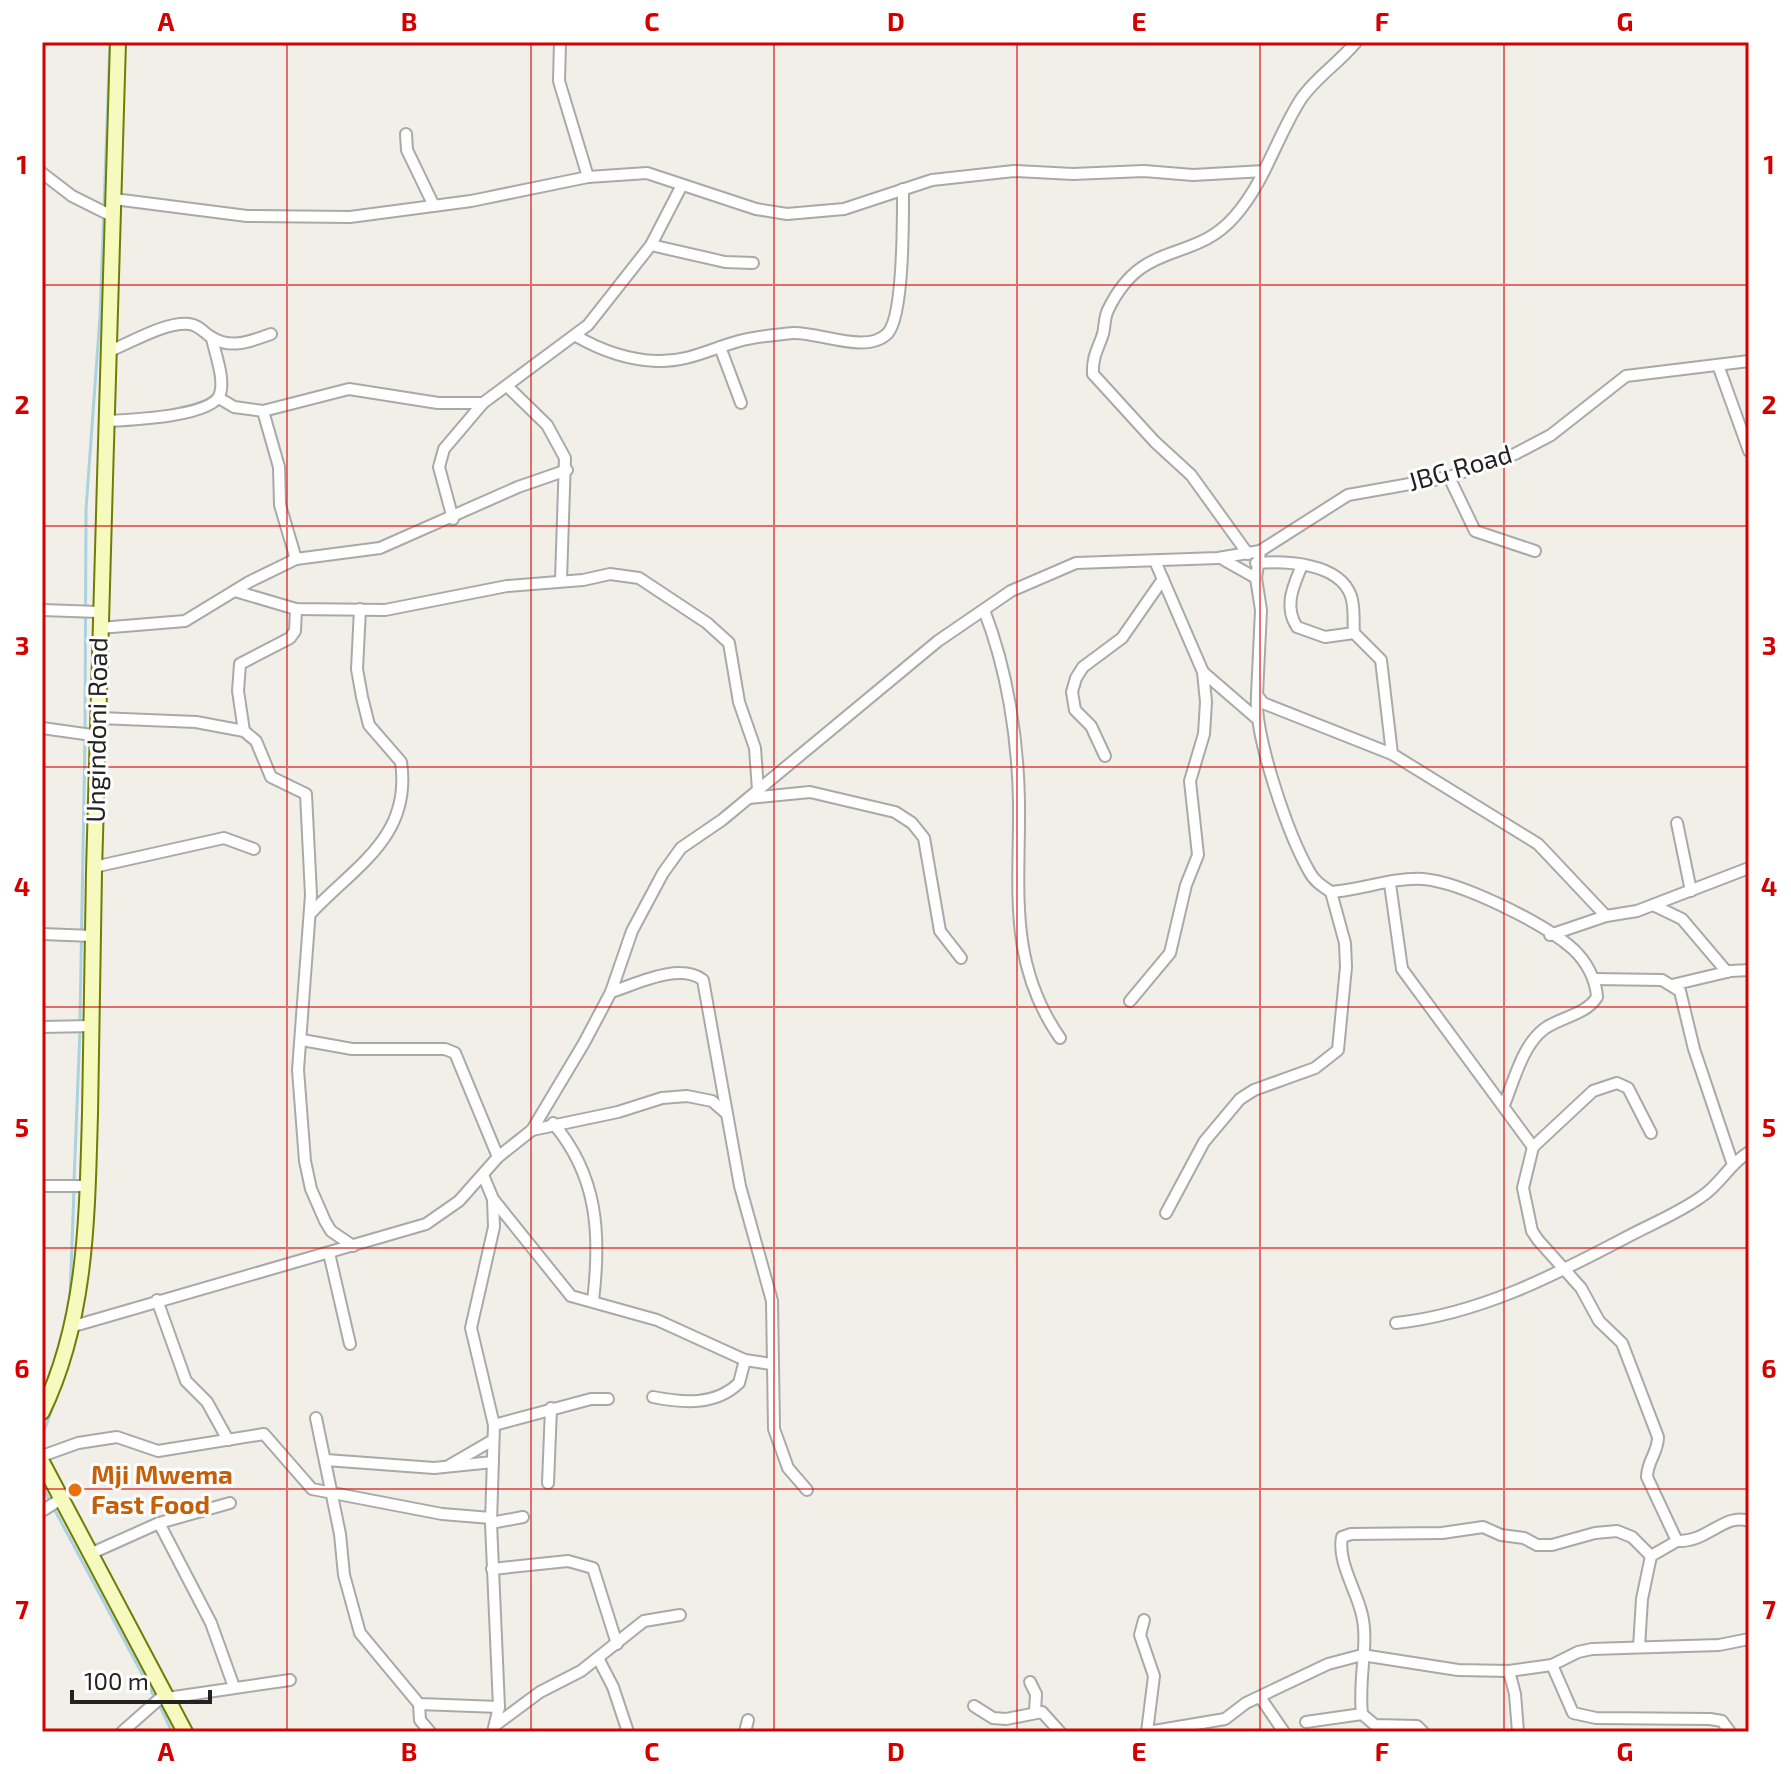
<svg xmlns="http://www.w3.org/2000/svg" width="1791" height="1774" font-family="'Exo 2',sans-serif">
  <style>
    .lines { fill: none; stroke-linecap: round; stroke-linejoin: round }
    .stream { stroke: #aad3df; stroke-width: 3 }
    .street-casing { stroke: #a9a9a9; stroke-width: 14 }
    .secondary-casing { stroke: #707d05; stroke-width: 18 }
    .street { stroke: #fff; stroke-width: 10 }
    .secondary { stroke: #f7fabf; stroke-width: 14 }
    .grid { fill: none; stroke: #d40000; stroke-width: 2; stroke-opacity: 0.55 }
    .food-dot { fill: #e8710a; stroke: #fff; stroke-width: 3 }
    .labels { text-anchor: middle; stroke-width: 6; stroke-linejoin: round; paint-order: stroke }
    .street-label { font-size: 26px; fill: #222; stroke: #fff }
    .food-label { font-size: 26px; font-weight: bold; fill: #c56008; stroke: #fff; text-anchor: start }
    .neatline { fill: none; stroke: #d40000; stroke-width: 3 }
    .grid-label { font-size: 26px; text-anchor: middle; font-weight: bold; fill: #d40000 }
  </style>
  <rect width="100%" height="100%" fill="#f2efe9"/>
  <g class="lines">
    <g class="stream">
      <path d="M85,730L86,509L100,316L110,42"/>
      <path d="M80,1021L85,737"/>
      <path d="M74,1181L80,1029"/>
      <path d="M70,1297L74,1189"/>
      <path d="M42,1394L53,1366"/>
      <path d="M42,1437L60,1386"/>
      <path d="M42,1486L155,1698"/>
      <path d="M71,1503L171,1690"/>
      <path d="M159,1704L172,1732"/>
    </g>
    <defs>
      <g id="street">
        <path d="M560,42L559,81L588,177"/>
        <path d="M406,134L407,150L434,206"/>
        <path d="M42,173L72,196L114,217"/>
        <path d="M114,199L247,216L350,217L471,201L588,177L647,173L756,209L787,214L844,209L932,180L1014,171L1073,174L1144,171L1193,175L1264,171"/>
        <path d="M651,245L725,262L753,263"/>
        <path d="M576,336C602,351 627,360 657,361C688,362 710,349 739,341C756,336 775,335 793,333C820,332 867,355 888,333C904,314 903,217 903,189"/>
        <path d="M720,347L741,403"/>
        <path d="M112,350C134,341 165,322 189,324C199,325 203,332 211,337C231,350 251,341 271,334"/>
        <path d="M1718,365L1749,451"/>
        <path d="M507,386L547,425L565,458L561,580"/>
        <path d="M219,398L234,407L263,411L279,467L280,505L296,559"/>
        <path d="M263,411L349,389L438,403H483"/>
        <path d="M106,421C127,420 213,417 220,394C225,378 215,354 212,338"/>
        <path d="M1449,477L1475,531L1535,551"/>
        <path d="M453,519L439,467L444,449L483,403L588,325L651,245L682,185"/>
        <path d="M1260,551L1256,578L1261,610L1257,695L1263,703L1392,754L1538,844L1606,916"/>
        <path d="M1248,554L1191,475L1155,442L1093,374C1092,357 1098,349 1103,334C1105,326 1104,318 1108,310C1143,237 1193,265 1235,216C1265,182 1277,136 1301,99C1316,77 1339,63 1356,42"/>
        <path d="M1224,560L1256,578"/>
        <path d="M1256,563C1285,561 1339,562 1351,596C1355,608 1353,621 1354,633L1381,660L1392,754"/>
        <path d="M1302,565C1294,585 1283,606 1297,627L1325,637L1354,633"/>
        <path d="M235,591L296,609L385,610L507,586L583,580L610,574L639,578L707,623L729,643L739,702L755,748L758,790"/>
        <path d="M42,610L99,612"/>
        <path d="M984,610C1007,669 1018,738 1019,802C1020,889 1007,962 1060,1038"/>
        <path d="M100,628L185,621L249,582L296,559L380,548L518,487L567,470"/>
        <path d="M1203,672L1255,717"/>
        <path d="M1257,695C1254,736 1288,834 1309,871C1314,881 1322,886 1331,892C1361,890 1393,877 1423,879C1461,882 1544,923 1573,949C1586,961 1596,979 1597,997C1586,1015 1560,1017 1544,1029C1522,1046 1514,1081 1504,1105"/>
        <path d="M99,718L196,722L244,731L256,741L271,777L306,794L311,895L298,1070L305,1161L311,1189L325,1221L331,1231L353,1246"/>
        <path d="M42,728L99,736"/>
        <path d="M244,731L238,691L240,664L290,638L295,631L296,609"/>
        <path d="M1105,756L1091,726L1075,710L1072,692L1076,678L1083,667L1122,638L1163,579"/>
        <path d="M749,798L810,792L895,812L912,823L924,838L940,931L961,958"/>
        <path d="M1677,823L1691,891"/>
        <path d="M94,867L224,838L254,849"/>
        <path d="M1390,884L1402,969L1533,1147"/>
        <path d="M1653,905L1682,919L1727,972"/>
        <path d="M311,913C355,866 412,837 401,762L369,725L362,697L357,669L360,609"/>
        <path d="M42,934L93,936"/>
        <path d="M1550,935L1606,916L1637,911L1749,868"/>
        <path d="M1594,979L1662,980L1680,991L1694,1049L1732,1162"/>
        <path d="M1672,985L1731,971L1749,970"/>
        <path d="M611,992C637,984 679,962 703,980L740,1186L772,1301L774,1429L788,1468L807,1490"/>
        <path d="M1130,1001L1170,953L1186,885L1198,855L1190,781L1204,734L1206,702L1203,672L1155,561"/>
        <path d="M42,1027L92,1026"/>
        <path d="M302,1040L352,1049H445L455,1053L498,1157"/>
        <path d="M553,1123C598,1176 601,1234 593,1301"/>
        <path d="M532,1130L618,1112L662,1098L687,1096L712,1101L727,1114"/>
        <path d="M1651,1133L1628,1088L1617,1083L1593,1091L1533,1147L1523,1188L1532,1231L1538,1240L1581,1288L1599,1321L1622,1343L1658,1437C1658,1453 1647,1461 1647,1477L1677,1541C1707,1543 1725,1512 1749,1521"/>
        <path d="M483,1175L493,1199L494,1227L471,1328L494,1425L491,1523L499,1707L493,1732"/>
        <path d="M42,1186H88"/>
        <path d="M493,1199L571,1296L657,1320L745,1360L771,1364"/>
        <path d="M1166,1213L1204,1142L1240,1099L1254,1090L1315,1068L1338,1050L1346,967L1345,943L1331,892"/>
        <path d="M329,1253L350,1344"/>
        <path d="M157,1300L186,1381L207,1402L228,1440"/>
        <path d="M1396,1323C1479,1314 1553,1276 1625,1238C1651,1224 1677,1214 1701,1197C1721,1184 1729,1164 1749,1152"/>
        <path d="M74,1326L426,1224L459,1201L498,1157L532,1130L584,1043L611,992L632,931L663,873L681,848L722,820L938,641L1011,591L1076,563L1218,558L1260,551L1348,495L1449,477L1515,454L1551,435L1626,376L1749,361"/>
        <path d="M653,1397C683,1403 715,1406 739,1383L745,1360"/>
        <path d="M316,1418L340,1534L344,1575L360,1633L419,1704L499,1707"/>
        <path d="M494,1425L591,1399H608"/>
        <path d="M42,1456L78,1443L117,1437L158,1451L264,1434L312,1489L442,1514L491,1518"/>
        <path d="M326,1460L434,1468L493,1462"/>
        <path d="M450,1465L493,1440"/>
        <path d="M548,1483L551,1408"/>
        <path d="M42,1511L61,1499"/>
        <path d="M159,1523L211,1623L234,1687"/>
        <path d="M491,1523L523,1517"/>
        <path d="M92,1553L159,1523L230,1503"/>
        <path d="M492,1569L568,1561L593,1568L617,1644"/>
        <path d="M1144,1620L1140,1635L1154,1676L1147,1732"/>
        <path d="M1639,1647L1642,1599L1651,1556"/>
        <path d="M598,1658L613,1687L628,1732"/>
        <path d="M1552,1665L1573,1713L1596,1718L1710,1719L1722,1721L1730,1732"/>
        <path d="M1509,1671L1515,1694L1518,1732"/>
        <path d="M1030,1682L1036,1694L1035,1712"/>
        <path d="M1260,1697L1284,1732"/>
        <path d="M167,1698L290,1680"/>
        <path d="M419,1704L420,1720L430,1732"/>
        <path d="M974,1706L993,1718L1006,1719L1042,1712L1060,1732"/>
        <path d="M1306,1722L1362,1714"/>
        <path d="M497,1724L540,1692L581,1671L644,1621L680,1615"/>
        <path d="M122,1732L165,1694"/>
        <path d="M745,1732L748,1720"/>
        <path d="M1148,1732L1225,1719L1246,1703L1328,1664L1362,1655L1458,1670L1509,1671L1552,1665L1578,1652L1592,1649L1719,1645L1749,1639"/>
        <path d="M1423,1732L1417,1726L1375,1725L1362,1714C1358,1680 1369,1643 1362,1615C1357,1591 1337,1562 1342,1537L1351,1534L1442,1533L1483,1527L1501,1535L1524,1538L1537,1545H1552L1595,1533L1617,1531L1632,1537L1651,1556L1677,1541"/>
      </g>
      <g id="secondary">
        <path d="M42,1412C87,1319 87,1215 90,1114C91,1033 92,952 94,872C101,595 110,319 118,42"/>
        <path d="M42,1462L185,1732"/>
      </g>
    </defs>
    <use href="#street" class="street-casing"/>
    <use href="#secondary" class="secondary-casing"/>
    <use href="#street" class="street"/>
    <use href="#secondary" class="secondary"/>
  </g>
  <path class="grid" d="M287,42V1732M531,42V1732M774,42V1732M1017,42V1732M1260,42V1732M1504,42V1732M42,285H1749M42,526H1749M42,767H1749M42,1007H1749M42,1248H1749M42,1489H1749"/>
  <circle class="food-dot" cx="75" cy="1490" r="8"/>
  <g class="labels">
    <g class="street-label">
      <text transform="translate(1460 468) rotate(-16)" y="9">JBG Road</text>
      <text transform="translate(97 730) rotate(-89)" y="9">Ungindoni Road</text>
    </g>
    <g class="food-label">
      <text x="91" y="1484">Mji Mwema<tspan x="91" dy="30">Fast Food</tspan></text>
    </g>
  </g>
  <rect width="1791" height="1774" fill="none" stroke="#ffffff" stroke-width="88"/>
  <path d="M72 1690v12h138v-12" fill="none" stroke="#222222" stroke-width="4"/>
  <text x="84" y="1690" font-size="24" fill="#222222" stroke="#ffffff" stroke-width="6" paint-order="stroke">100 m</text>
  <rect x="44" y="44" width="1703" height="1686" class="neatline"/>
  <g class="grid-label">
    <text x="166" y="31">A</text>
    <text x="409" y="31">B</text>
    <text x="652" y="31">C</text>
    <text x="896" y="31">D</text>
    <text x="1139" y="31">E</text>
    <text x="1382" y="31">F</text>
    <text x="1625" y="31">G</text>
    <text x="22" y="174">1</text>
    <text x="1769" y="174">1</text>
    <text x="22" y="414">2</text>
    <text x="1769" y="414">2</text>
    <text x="22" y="655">3</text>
    <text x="1769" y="655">3</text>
    <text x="22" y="896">4</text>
    <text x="1769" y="896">4</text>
    <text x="22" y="1137">5</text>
    <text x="1769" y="1137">5</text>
    <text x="22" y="1378">6</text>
    <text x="1769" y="1378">6</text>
    <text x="22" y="1619">7</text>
    <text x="1769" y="1619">7</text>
    <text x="166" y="1761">A</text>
    <text x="409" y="1761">B</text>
    <text x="652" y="1761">C</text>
    <text x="896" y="1761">D</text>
    <text x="1139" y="1761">E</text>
    <text x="1382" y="1761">F</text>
    <text x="1625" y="1761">G</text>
  </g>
</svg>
